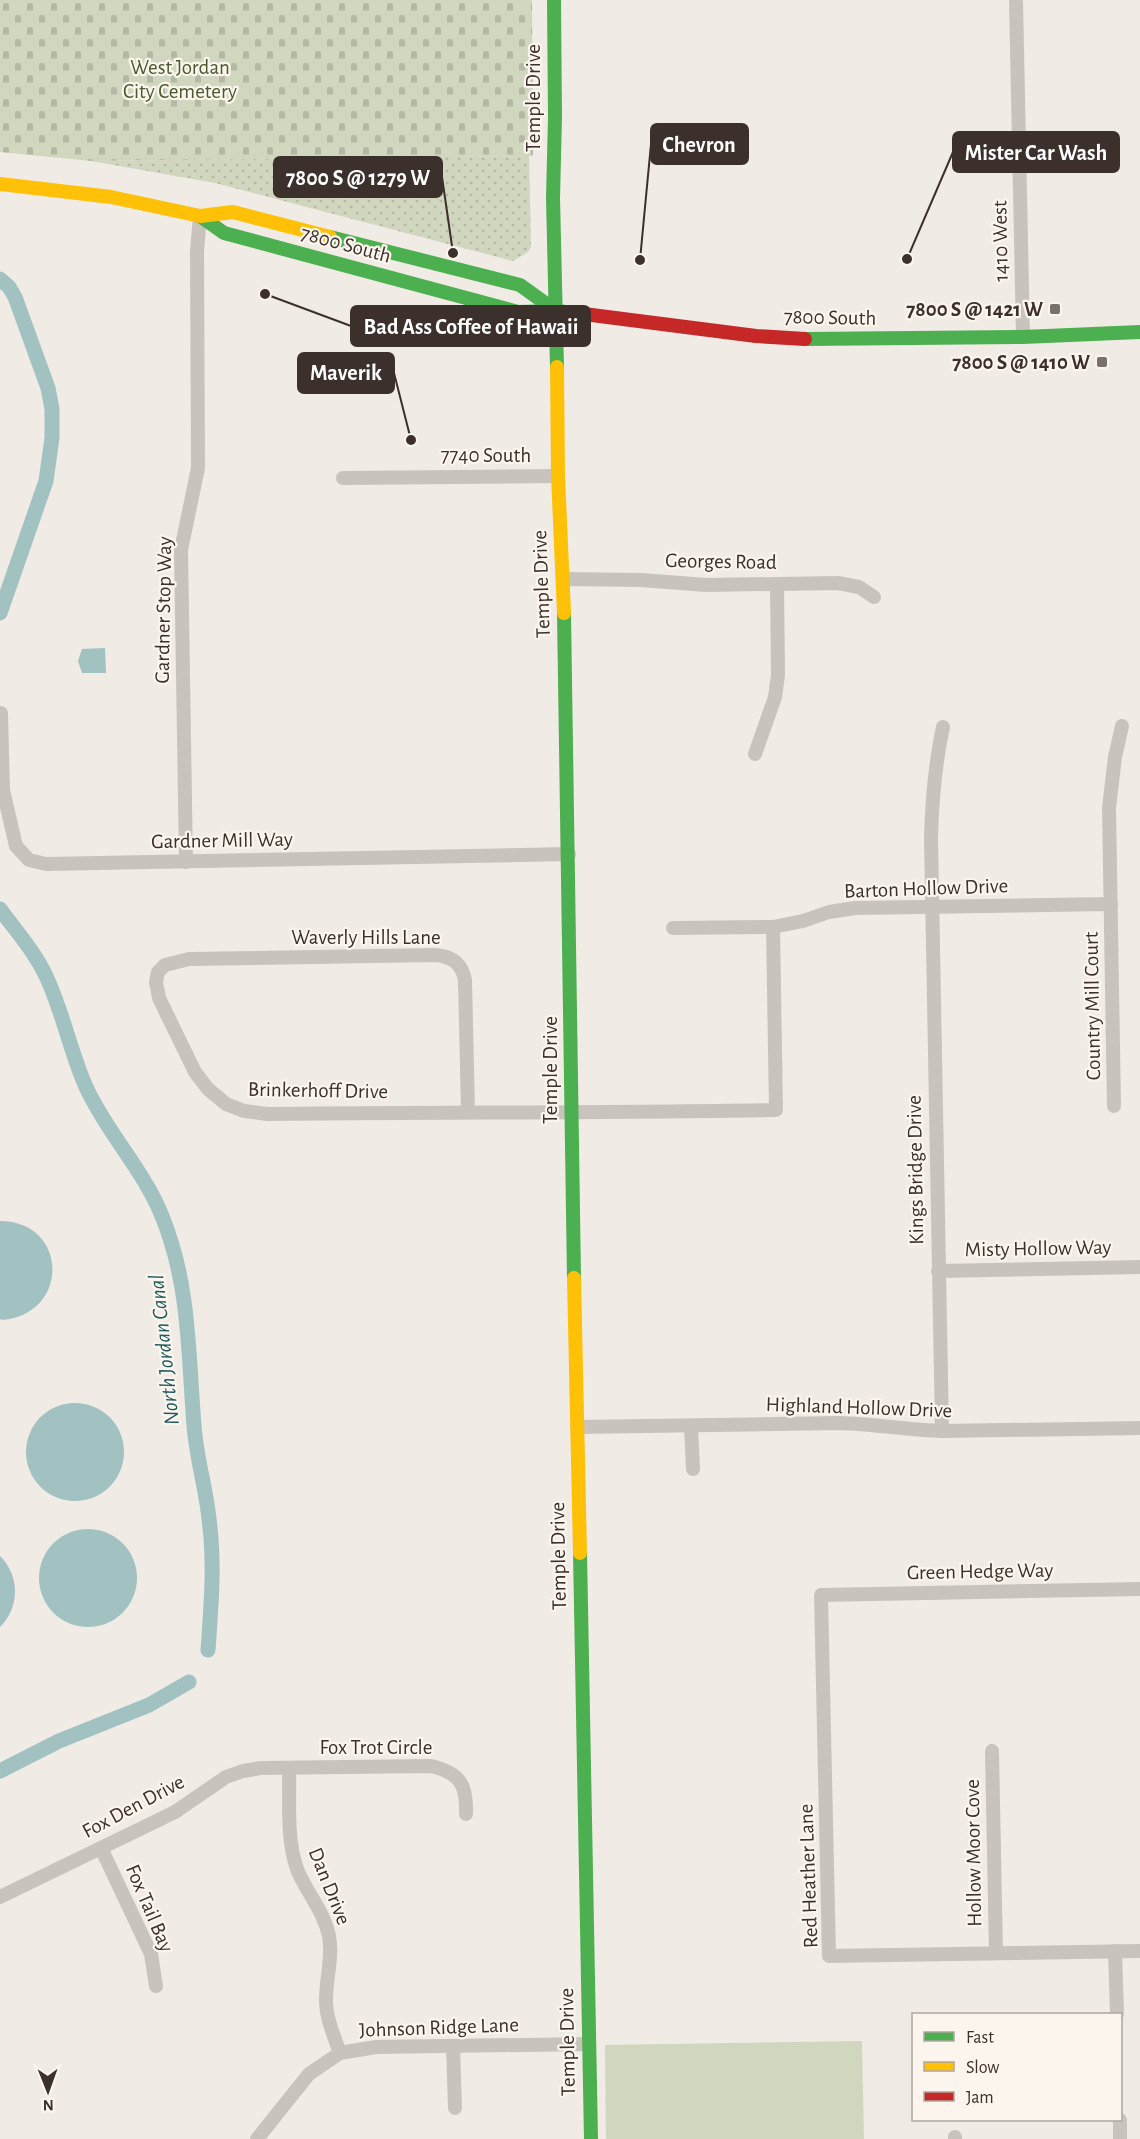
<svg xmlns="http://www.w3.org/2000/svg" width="1140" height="2139" font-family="'Alegreya Sans',sans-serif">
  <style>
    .grass { fill: #d1d6bf }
    .cemetery { fill: url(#cemetery-stones) }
    .park { fill: url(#park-dots) }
    .water { fill: #a1c2c1 }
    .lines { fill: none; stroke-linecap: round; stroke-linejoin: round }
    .canal { stroke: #a1c2c1; stroke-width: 15 }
    .street { stroke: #c9c3be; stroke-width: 14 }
    .fast { stroke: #4caf50; stroke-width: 14 }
    .slow { stroke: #ffc107; stroke-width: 14 }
    .jam { stroke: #c62828; stroke-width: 14 }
    .poi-dot { fill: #7a716c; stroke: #fbf5ee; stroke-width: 2 }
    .labels { text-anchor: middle; stroke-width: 4.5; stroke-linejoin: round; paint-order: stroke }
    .park-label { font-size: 21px; fill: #4a5a2e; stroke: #fbf5ee }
    .street-label { font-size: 21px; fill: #3b302b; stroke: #fbf5ee }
    .poi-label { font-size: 21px; font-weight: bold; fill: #3b302b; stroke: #fbf5ee; text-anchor: end }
    .water-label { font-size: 22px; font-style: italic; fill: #1f5a5e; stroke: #fbf5ee }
    .leader { fill: none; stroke: #3b302b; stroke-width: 2 }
    .callout-dot { fill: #3b302b; stroke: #fbf5ee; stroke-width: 2 }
    .callout { fill: #3b302b; stroke: #3b302b; stroke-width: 2 }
    .callout-label { font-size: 22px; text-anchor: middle; font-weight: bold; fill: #fff }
  </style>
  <defs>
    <pattern id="cemetery-stones" width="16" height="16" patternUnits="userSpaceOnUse" patternTransform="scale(1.5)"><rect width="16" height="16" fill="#d1d6bf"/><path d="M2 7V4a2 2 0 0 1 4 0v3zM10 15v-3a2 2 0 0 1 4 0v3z" fill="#b4b8a4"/></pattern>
    <pattern id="park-dots" width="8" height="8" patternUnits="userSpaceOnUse" patternTransform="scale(1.5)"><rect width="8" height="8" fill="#d1d6bf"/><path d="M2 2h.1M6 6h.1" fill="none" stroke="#b4b8a4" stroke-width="1.8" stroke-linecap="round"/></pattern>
  </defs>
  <rect width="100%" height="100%" fill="#f0ebe5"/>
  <path class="grass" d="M862,2041L864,2139H606L605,2045Z"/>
  <path class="cemetery" d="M0,0H532L533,156L91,161L0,152Z"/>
  <path class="park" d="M529,156L531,247L528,252L513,261L215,183L91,161Z"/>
  <g class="water">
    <path d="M105,648L106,673H82L78,661L82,649Z"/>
    <path d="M0,1221C68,1221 71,1314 2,1320L0,1319Z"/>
    <circle cx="75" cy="1452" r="49"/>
    <circle cx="88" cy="1578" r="49"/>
    <path d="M0,1556C20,1576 20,1607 0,1627Z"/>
  </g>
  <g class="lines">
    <g class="canal">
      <path d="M0,279L9,287L15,297L48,388L52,409V438L46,481L0,613"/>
      <path d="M0,909C16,931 35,952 46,976C63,1012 70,1051 86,1087C107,1133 143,1169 162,1216C190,1285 188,1352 194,1425C196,1457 206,1488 209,1519C215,1563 211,1607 208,1650"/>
      <path d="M0,1771L59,1741L149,1705L189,1682"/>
    </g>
    <g class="street">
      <path d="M1016,0L1023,337"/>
      <path d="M343,478L558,476"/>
      <path d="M563,579L641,580L706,585L838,583L859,587L874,597"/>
      <path d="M1,713L3,790L16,846L29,860L46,864L569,854"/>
      <path d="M755,754L775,697L778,675L777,584"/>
      <path d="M186,862L181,550L198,468L197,251L200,216"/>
      <path d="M673,928L773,927L803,921L829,912L855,908L1111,904"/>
      <path d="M1114,1106L1109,808L1115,757L1122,726"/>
      <path d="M468,1111L465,980C462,964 452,956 435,955L189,959L165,965L158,972L156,982L159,998L195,1072L208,1089L226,1104L244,1111L267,1114C437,1112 607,1113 776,1110L773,927"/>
      <path d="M938,1271L1140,1267"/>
      <path d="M691,1426L693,1469"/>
      <path d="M577,1427L840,1423C874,1424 908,1430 942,1431L1140,1428"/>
      <path d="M942,1431L931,838C932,800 935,764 943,727"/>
      <path d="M1140,1589L821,1595L829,1956L1140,1951"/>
      <path d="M992,1751L996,1953"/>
      <path d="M289,1768C290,1801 286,1838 297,1869C306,1892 324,1911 329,1936C333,1957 326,1978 326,2000C326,2018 334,2036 340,2053"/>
      <path d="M101,1848L151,1954L156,1986"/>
      <path d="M0,1897L175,1812L226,1777L243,1771L261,1768L431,1766C460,1773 467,1784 466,1814"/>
      <path d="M1115,1951L1117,2014"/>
      <path d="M453,2046L455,2108"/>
      <path d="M1120,2120V2139"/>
      <path d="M955,2137V2139"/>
      <path d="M257,2139L309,2074L340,2053L376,2047L589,2044"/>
    </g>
    <g class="fast">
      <path d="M554,0L555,117L553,198L557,367"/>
      <path d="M200,216L224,233L518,312L556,311L576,313"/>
      <path d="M330,237L520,285L556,311"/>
      <path d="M805,339L1023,337L1140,332"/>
      <path d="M564,613L574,1278"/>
      <path d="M580,1553L591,2139"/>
    </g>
    <g class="slow">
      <path d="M0,184L111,197L200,216L233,212L330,237"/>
      <path d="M557,367L558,476L564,613"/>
      <path d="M574,1278L580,1553"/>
    </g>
    <path class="jam" d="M576,313L756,336L805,339"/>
  </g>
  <g class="poi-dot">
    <rect x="1049" y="303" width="12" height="12" rx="3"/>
    <rect x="1096" y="356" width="12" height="12" rx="3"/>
  </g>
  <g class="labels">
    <g class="park-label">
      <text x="180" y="74">West Jordan<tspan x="180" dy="24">City Cemetery</tspan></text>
    </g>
    <g class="street-label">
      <text transform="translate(533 98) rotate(-90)" y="7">Temple Drive</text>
      <text transform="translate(1000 241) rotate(-91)" y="7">1410 West</text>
      <text transform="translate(346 244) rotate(15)" y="7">7800 South</text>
      <text transform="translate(830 317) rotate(1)" y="7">7800 South</text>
      <text x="486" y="462">7740 South</text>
      <text transform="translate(721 561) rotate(1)" y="7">Georges Road</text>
      <text transform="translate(541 584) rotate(-92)" y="7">Temple Drive</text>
      <text transform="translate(163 610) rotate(-89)" y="7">Gardner Stop Way</text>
      <text transform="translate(222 840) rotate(-1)" y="7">Gardner Mill Way</text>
      <text transform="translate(926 888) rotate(-2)" y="7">Barton Hollow Drive</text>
      <text x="366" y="944">Waverly Hills Lane</text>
      <text transform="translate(1092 1006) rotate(-91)" y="7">Country Mill Court</text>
      <text transform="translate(550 1070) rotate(-90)" y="7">Temple Drive</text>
      <text transform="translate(318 1090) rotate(1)" y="7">Brinkerhoff Drive</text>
      <text transform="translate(915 1170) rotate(-91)" y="7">Kings Bridge Drive</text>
      <text transform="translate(1038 1248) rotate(-1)" y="7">Misty Hollow Way</text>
      <text transform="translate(859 1407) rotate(2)" y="7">Highland Hollow Drive</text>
      <text transform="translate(558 1556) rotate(-91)" y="7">Temple Drive</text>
      <text transform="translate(980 1571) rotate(-1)" y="7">Green Hedge Way</text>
      <text x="376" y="1754">Fox Trot Circle</text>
      <text transform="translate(133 1806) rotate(-28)" y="7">Fox Den Drive</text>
      <text transform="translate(973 1853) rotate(-91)" y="7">Hollow Moor Cove</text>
      <text transform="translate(808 1876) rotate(-92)" y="7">Red Heather Lane</text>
      <text transform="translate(330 1886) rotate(68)" y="7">Dan Drive</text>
      <text transform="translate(150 1908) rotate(67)" y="7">Fox Tail Bay</text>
      <text transform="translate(439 2027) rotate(-2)" y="7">Johnson Ridge Lane</text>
      <text transform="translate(567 2042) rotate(-91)" y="7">Temple Drive</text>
    </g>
    <g class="poi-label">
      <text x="1043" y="316">7800 S @ 1421 W</text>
      <text x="1090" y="369">7800 S @ 1410 W</text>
    </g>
    <g class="water-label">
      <text transform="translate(163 1350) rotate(-96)" y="8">North Jordan Canal</text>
    </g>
  </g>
  <path class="leader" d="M640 260L651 144M907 259L953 152M453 253L442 177M265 294L351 326M411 440L394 373"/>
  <g class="callout-dot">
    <circle cx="640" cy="260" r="6"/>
    <circle cx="907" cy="259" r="6"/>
    <circle cx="453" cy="253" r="6"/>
    <circle cx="265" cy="294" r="6"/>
    <circle cx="411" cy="440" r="6"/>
  </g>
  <g class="callout">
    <rect x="651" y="124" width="97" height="40" rx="6"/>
    <rect x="953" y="132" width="166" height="40" rx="6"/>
    <rect x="274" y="157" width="168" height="40" rx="6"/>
    <rect x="351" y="306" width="239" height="40" rx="6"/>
    <rect x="298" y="353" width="96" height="40" rx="6"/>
  </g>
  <g class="callout-label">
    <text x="699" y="152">Chevron</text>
    <text x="1036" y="160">Mister Car Wash</text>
    <text x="358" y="185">7800 S @ 1279 W</text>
    <text x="471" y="334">Bad Ass Coffee of Hawaii</text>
    <text x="346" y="380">Maverik</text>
  </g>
  <rect x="912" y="2013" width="210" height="108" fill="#fbf5ee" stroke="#aea6a0" stroke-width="1.5"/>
  <rect x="924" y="2032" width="30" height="9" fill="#4caf50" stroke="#aea6a0" stroke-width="1.5"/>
  <text x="966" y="2043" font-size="18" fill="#3b302b">Fast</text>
  <rect x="924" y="2062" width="30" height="9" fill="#ffc107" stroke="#aea6a0" stroke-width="1.5"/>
  <text x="966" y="2073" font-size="18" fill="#3b302b">Slow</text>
  <rect x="924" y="2092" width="30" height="9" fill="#c62828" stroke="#aea6a0" stroke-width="1.5"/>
  <text x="966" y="2103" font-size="18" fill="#3b302b">Jam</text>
  <g transform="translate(48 2091) rotate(179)" stroke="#fbf5ee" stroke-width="4.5" paint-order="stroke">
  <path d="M0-4.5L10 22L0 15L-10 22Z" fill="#3b302b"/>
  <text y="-9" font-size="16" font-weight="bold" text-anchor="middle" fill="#3b302b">N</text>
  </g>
</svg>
